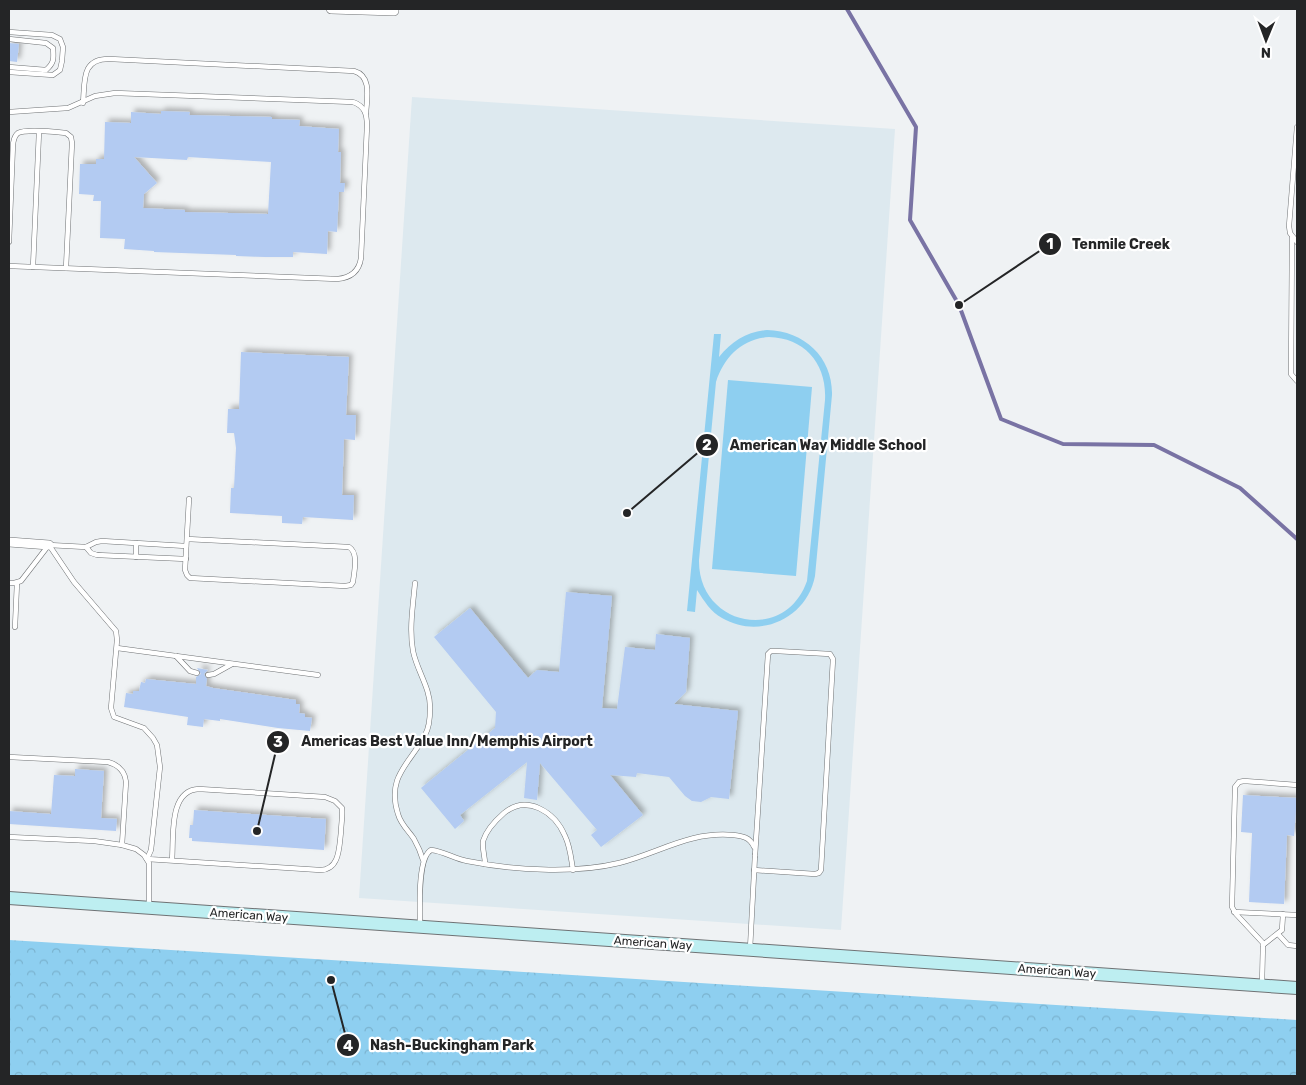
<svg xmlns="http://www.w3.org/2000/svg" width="1306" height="1085" font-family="Rubik,sans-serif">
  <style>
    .built { fill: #dde9ef }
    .forest { fill: url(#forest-crowns) }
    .pitch { fill: #8ecff0; fill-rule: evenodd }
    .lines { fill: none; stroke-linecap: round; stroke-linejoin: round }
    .stream { stroke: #7973a4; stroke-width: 4 }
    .building { fill: #b3cbf2; fill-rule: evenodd; filter: url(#shadow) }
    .lane-casing { stroke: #6f7274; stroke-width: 5.5 }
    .street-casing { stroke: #6f7274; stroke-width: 10 }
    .secondary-casing { stroke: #6f7274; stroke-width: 14 }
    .lane { stroke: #fff; stroke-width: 4.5 }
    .street { stroke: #fff; stroke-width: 9 }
    .secondary { stroke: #bdeef1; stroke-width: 12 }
    .labels { text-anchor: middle; stroke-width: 4.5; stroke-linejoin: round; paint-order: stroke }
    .street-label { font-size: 12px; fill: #242526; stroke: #fff }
    .leader { fill: none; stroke: #242526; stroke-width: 2 }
    .callout-dot { fill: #242526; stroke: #fff; stroke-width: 2 }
    .mark-label { font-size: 15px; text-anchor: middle; font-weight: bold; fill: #fff }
    .callout-label { font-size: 14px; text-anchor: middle; font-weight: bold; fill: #242526; stroke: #fff; stroke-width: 4.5; stroke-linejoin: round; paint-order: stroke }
  </style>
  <defs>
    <pattern id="forest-crowns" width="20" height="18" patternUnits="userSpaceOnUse" patternTransform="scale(1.25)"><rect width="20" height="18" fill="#8ecff0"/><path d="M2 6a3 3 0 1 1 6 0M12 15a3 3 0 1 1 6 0" fill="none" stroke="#7ab2ce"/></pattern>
    <filter id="shadow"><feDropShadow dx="3.5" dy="-3.5" stdDeviation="2.5" flood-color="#0004"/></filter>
  </defs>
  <rect width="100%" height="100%" fill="#eff2f4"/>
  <path class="built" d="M412,97L895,129L841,930L359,898Z"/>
  <path class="forest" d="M9,940L1297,1020V1076H9Z"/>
  <g class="pitch">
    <path d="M767,330C805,331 833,358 832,395L815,576C807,618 760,640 722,618C711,612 704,601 697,590L695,612L687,611L714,334H721L719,357C732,341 747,332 767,330ZM769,337C805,338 827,364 825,400L807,581C785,644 698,626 699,560L716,382C724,357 742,339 769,337Z"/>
    <path d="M728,380L812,387L796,576L712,569Z"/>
  </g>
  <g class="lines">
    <path class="stream" d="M847,9L916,127L910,220L959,305L1001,419L1063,444L1154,445L1240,488L1297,539"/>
  </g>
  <g class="building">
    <path d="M9,43L19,44L17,62L9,61Z"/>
    <path d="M161,111L190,112L189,115L272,117V119L300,120L299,126L339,129L338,152H341L340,183H345L344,192H339L337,232L328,231L327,254L293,252V257H265L236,256V255L154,252V251L124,249L125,239L100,238L101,201H93L94,195L79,194L80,164H96V159H104L105,122L131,123V112L161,114ZM134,157L187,160L188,157L271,162L268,214L185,212V210L143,208L144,194L157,183Z"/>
    <path d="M241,352L349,357L346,415H356L355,440L344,439L342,495H354L353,520L303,517L302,524L282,523V516L230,513L231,488H234L236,448L234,433H227L228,409H239Z"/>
    <path d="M566,592L612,596L602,708L617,709L625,647L655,650L656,634L690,638L686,692L674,704L738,711L729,799L711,797L701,802L692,801L685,796L669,777L637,773L636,777L610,775L643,815L601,847L591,835L597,830L540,763L537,800L524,798L527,762L460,815L464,821L455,829L421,788L495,728L496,712L434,637L470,608L528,678L537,670L559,672Z"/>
    <path d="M197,668L208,670L204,674L207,679L206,686L213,688L296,700V704H300L299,713L305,714V717L312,718L310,731L278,728L220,719V721L204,719L203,727L187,725L188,717L124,707L126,693L133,694V691H139L141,682L145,683L146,679L196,684V677L201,674Z"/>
    <path d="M75,769L104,771L101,818L117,819L116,831L9,824V811L51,814L54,775L75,776Z"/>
    <path d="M1243,795L1297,798L1294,836L1287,835L1284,904L1249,902L1252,833L1241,832Z"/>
    <path d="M194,810L326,819L324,850L192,841V838H189L190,825H193Z"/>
  </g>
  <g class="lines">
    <defs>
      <g id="lane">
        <path d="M9,32L52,35L60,39L63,47L62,61L60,70L53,75L9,72"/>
        <path d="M9,39L46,43L53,48C54,59 54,63 46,70L9,67"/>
        <path d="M83,103C85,81 81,58 110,59L354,71C372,76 367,98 366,113"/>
        <path d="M9,112L68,108L95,96L115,93L353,102C365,106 367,115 367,126L361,258C359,272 350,278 337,279L9,266"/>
        <path d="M1297,127L1289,226L1290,233L1297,242"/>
        <path d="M1292,237L1291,374L1297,381"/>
        <path d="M9,242L13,144C14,139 14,136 18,133C25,129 57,132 66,133L71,137L72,143L66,268"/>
        <path d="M33,267L39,132"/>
        <path d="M187,539L349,547C359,553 354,572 353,582L351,585L345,586L190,578L187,575L185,570L189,499"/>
        <path d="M49,545L74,582L116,631L117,640L111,708L114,717L144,728L153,738L157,745L160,767L151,850L147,859C204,863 262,866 320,870C340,870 339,847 341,832C341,824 343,816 342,808L335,801L325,797L199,789C168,790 174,838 172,860"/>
        <path d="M49,545L86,547L96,542L102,541L186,546"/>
        <path d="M86,547L91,553L97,555L186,559"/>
        <path d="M136,557V543"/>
        <path d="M9,583H14L21,581L48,546"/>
        <path d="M415,583C413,605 409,629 413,651C417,671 431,689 430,709C430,718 429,728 425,735C410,764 386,776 398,814C401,825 409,831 414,839C418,846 421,853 423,860"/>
        <path d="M15,627L17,583"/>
        <path d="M117,648L318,675"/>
        <path d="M176,656L190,671L197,673"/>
        <path d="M208,675L214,674L232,664"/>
        <path d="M9,757L108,762C119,765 125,771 126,782L122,845"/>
        <path d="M9,837L94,841L122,845L136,849L144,855L149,863V906"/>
        <path d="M485,864C485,856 482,849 483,841C486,831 496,820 504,813C527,794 555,812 565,836C570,846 571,858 573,870"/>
        <path d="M754,870L815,874L819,873L821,870L833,659L830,654L776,651H771L768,654L755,856"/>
        <path d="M1234,912L1297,915"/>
        <path d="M420,925C420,910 417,858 431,850C443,851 455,859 467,861C512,870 574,874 619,863C659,853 690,831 733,835C742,836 750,837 754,847"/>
        <path d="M1278,934L1288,945L1297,946"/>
        <path d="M1263,945L1282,930L1283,914"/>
        <path d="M750,949L755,855"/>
        <path d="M1262,984L1263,943L1236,914L1232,907L1235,787L1239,782L1244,781L1297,785"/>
      </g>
      <g id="street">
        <path d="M331,9L394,11V9"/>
        <path d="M9,542L49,545"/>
      </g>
      <path id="secondary" d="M9,898L1297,988"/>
    </defs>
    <use href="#lane" class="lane-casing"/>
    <use href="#street" class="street-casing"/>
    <use href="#secondary" class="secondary-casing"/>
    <use href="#lane" class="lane"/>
    <use href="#street" class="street"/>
    <use href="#secondary" class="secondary"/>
  </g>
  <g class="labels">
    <g class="street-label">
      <text transform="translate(249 915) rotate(4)" y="4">American Way</text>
      <text transform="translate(653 943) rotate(4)" y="4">American Way</text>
      <text transform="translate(1057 971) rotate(4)" y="4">American Way</text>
    </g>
  </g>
  <path class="leader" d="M959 305L1050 244M627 513L707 445M257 831L278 742M331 980L348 1045"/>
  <g class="callout-dot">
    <circle cx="959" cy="305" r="5"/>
    <circle cx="627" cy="513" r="5"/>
    <circle cx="257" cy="831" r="5"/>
    <circle cx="331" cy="980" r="5"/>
    <circle cx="1050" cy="244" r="12"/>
    <circle cx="707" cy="445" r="12"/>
    <circle cx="278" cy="742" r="12"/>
    <circle cx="348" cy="1045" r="12"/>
  </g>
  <g class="mark-label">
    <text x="1050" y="249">1</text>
    <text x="707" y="450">2</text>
    <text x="278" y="747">3</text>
    <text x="348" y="1051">4</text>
  </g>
  <g class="callout-label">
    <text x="1121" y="249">Tenmile Creek</text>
    <text x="828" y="450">American Way Middle School</text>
    <text x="447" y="746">Americas Best Value Inn/Memphis Airport</text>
    <text x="452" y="1050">Nash-Buckingham Park</text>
  </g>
  <rect width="1306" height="1085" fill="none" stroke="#242526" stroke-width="20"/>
  <g transform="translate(1266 40) rotate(181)" stroke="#ffffff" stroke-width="4" paint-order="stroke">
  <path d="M0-4L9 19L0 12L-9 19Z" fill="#242526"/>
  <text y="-8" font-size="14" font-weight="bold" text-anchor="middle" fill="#242526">N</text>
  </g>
</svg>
